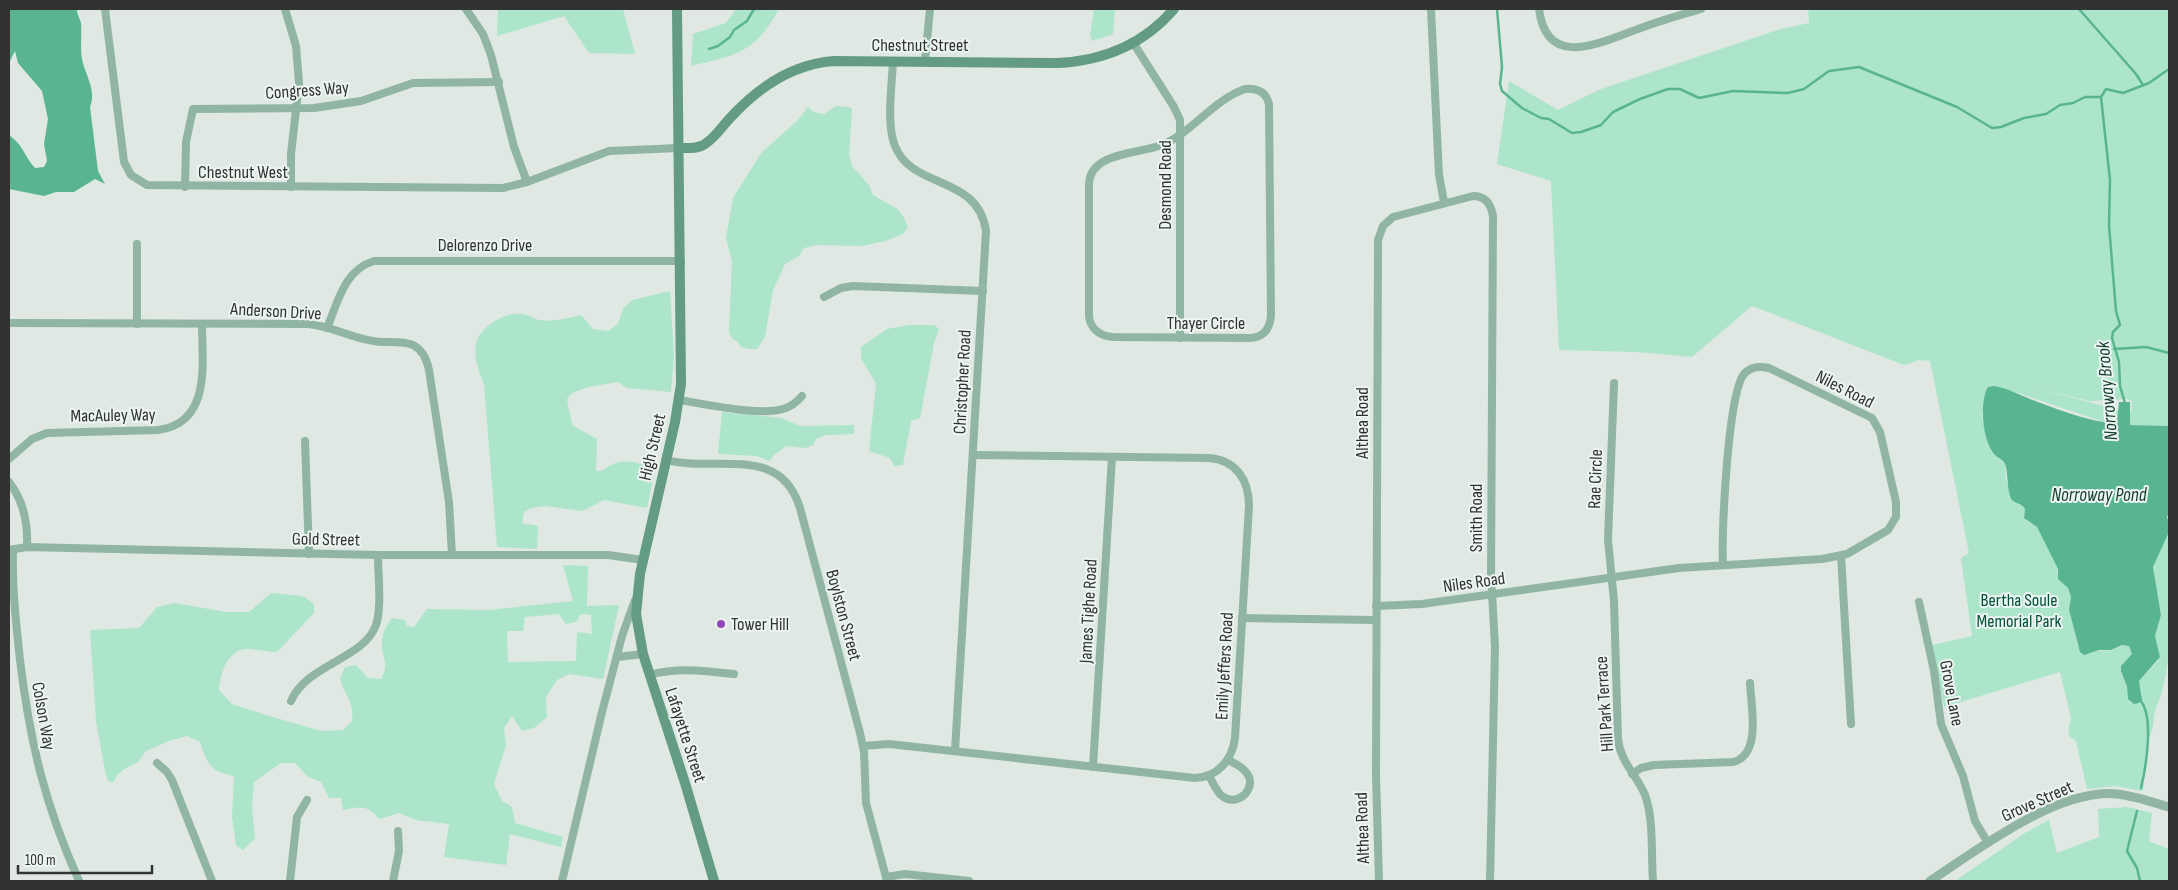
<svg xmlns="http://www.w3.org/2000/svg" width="2178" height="890" font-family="'Sofia Sans Condensed',sans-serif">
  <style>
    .green { fill: #ace5ca; fill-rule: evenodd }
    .water { fill: #58b590 }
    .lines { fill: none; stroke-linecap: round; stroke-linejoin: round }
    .stream { stroke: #58b590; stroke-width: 2.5 }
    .minor { stroke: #90b5a3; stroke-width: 8 }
    .tertiary { stroke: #90b5a3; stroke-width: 9 }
    .secondary { stroke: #639c83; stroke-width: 10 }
    .poi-dot { fill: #9445b4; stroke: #ecf5f1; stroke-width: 2 }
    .labels { text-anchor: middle; stroke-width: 4; stroke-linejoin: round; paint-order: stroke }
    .street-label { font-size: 18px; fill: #303332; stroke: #ecf5f1 }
    .park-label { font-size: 18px; fill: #005139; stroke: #ecf5f1 }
    .poi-label { font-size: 18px; fill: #303332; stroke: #ecf5f1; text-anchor: start }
    .water-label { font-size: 19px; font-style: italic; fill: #133c2d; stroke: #ecf5f1 }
  </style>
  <rect width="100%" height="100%" fill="#dfe8e3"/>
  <g class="green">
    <path d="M498,9H623L635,54L589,53L564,16L497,36Z"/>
    <path d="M736,9H779C755,53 737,55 691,66L693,34L726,23Z"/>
    <path d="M1094,9H1115L1113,34L1092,41L1090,35Z"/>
    <path d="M1808,9H2169V426L2130,425L2101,421L2015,392L1985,395L1982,416L1987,439L1996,456L2005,464L2006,480L2009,486L2011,498L2014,501L2022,504L2025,509L2024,516L2027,521L2037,527L2058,569L2057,574L2068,588L2071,597L2069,610L2078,646C2090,650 2101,653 2114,649C2120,647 2122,644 2129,646L2132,654L2121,666C2120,676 2128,682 2127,692L2142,696L2139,681L2158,661L2155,636L2161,615L2153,567L2169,528C2169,580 2177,662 2156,708C2153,716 2155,726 2149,738L2143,791L2115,786L2087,789L2076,741L2070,737L2068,732L2071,718L2060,672L1944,707L1932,645L1972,636L1961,558L1969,553L1930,361L1919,360L1904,365L1752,306L1692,357L1637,352L1559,350L1551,181L1497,164L1509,81L1558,110L1601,89L1781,29L1809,23ZM2031,387L2089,401L2127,399L2132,401L2131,413Z"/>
    <path d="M836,106L849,107L852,109L849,155L852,166L869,185L873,195L897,209L903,216L908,227L903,234L885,241L862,246L817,245L804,248L799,256L785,264L773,290L765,337L757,349H749L741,347L737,341L732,339L729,332L732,261L726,238L733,198L762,152L797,121L808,107L813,112L824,114Z"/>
    <path d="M670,291L674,355L671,392L627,388L618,382L588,387L572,393L567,399L572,425L597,439L596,471C603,472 605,468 611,465C627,458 639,463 655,469L647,508L604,500L583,511L545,506L532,508L524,512L522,523L538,526L537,549L497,547L484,384C475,361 467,340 492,323C500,317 510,313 521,314C527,314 533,318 539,320C553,322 568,318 581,315L593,329L608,331L618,324L623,309L632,300Z"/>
    <path d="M909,325H934L939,329L934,343L920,418L911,421L903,465L894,466L890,458L869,451L876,384L861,358V347L887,329Z"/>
    <path d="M722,412L782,418L800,426L854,425V434L826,435L816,439L813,445L806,448L786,446L773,456L770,461L756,456L718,454Z"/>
    <path d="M563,565L588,566L587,606L619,605L603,679L569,674L557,680L546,697L547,717L534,728L522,731L512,716L504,728L506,745L494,784L502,801L512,807L515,823L563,837L561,847L510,834L506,865L444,857L449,824L416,820L399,813L379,819C368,804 359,807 343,810L341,798H329L321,782L307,776L295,763H281L254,782L252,807L255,838L243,850L236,845L232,817L234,776C210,772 207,763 200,742L187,736L169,741L146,751L138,762L124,769L117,775L114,782H109L106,776L96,721L90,630L139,628L157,607L175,603L226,612H249L271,593L303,596L314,604V613L277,652C267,652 259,650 249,649C228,648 220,673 219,690L232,704L266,715L321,731L343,730L352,721C354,701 346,698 340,679L345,667L356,665L368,678L381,679C391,662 380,656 382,640C383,632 387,624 392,618L405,620L407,626L414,627L427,609L489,610L573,601ZM559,614L566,624L576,622L581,614L591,615L592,634L577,632L576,661L508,662L507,631H523L525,617Z"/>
    <path d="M2127,807L2152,813L2149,841L2169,849V881H1955L2025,833L2049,820L2057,853L2099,837L2098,809Z"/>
  </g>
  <g class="water">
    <path d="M9,9H77C77,15 80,18 81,23C82,35 80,47 82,59C85,75 97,90 90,107L98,171L105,184L95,179L74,192H56L44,196L9,189V135C25,147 23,155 35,168L44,167L47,161L44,144L48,119L42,91L18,63L15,51L9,63Z"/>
    <path d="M1994,386C2007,388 2018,394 2030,399C2054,408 2091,423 2117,423L2119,402H2130V425L2169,426V513L2167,517L2169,523L2168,534L2153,567L2161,615L2155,636L2160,657L2139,681L2142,699L2139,703L2134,704L2128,699L2127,687L2121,671V666L2132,654L2129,646L2122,645L2111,650H2099L2084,655L2080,652L2069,610L2071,597L2068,588L2058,579V569L2037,527L2024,518L2025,509C2022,503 2016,504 2012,500C2007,493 2008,471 2005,464C2003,460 2000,459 1996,456C1982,443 1979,402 1988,387Z"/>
  </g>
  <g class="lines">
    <g class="stream">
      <path d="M1497,9L1502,67L1500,84L1502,91L1522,108L1541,118L1549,119L1572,133L1581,132L1601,125L1613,112L1640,99L1668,89H1680L1699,98L1733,91L1788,93L1804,89L1829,71L1859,67L1957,107L1992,128L2001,127L2024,118L2046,114L2060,105L2073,103L2085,97H2100"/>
      <path d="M2079,9L2136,74L2143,85"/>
      <path d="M709,49L718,46L730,37L734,30L747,21L754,9"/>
      <path d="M2114,349L2146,347L2169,353"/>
      <path d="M2125,403L2120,386L2119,362L2112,338L2113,332L2120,325L2116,311L2109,225L2110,180L2101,97L2106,89L2123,93L2149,83L2169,69"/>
      <path d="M2139,699C2155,714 2146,767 2141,788"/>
      <path d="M2137,811L2127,851L2137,868L2140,881"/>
    </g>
    <g class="minor">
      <path d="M105,9L124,162L131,175L147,185L503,188L527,182L609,151L679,148"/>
      <path d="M285,9L296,46L299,83L291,154V187"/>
      <path d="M466,9L483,34L491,55L514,147L527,182"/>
      <path d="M1431,9L1439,175L1444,202"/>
      <path d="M1539,9C1547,71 1601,42 1638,29C1658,21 1680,15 1701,9"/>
      <path d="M1134,44L1174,107L1180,120V338"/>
      <path d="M893,61C892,85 886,124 895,146C912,190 978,174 986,231L955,751"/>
      <path d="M925,61L930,9"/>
      <path d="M1245,89C1257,88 1266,92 1269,104L1271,315C1270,329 1264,337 1250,338L1113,337C1101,336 1091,330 1089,317V184C1090,152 1139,154 1162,145C1193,132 1213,100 1245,89Z"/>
      <path d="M185,187L186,142L193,109L314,108L361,101L413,83L499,82"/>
      <path d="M137,244V324"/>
      <path d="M824,297L841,288L853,286L983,291"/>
      <path d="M9,323L308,324C334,326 356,341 382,342C392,342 404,341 413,345C423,350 427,360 429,370L449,502L452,555"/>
      <path d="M327,328C338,302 344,270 374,261H681"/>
      <path d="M1614,383L1608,540L1614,601L1618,739C1620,762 1637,775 1645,795C1654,819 1651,855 1653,881"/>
      <path d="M679,400C705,404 759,416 783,409C790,407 797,402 802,396"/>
      <path d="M305,441L309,554"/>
      <path d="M9,459L32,439L47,433L158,430C212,423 202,363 202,324"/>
      <path d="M666,460C716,473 780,443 800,508L860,733L864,752L866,803L887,881"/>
      <path d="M9,482C23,500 28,524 27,547"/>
      <path d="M9,550L27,547L378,555H608L643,560"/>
      <path d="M13,550C12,587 16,623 20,660C30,743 45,805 79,881"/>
      <path d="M1841,556L1851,724"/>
      <path d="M1919,602L1934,671L1941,724L1963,776L1975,821L1988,843"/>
      <path d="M1376,606L1422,604L1679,568L1822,559L1847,554L1888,530L1896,517V502L1880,432L1872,418L1769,368C1760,366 1751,366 1744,374C1728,394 1721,535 1723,565"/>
      <path d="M1242,618L1376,620"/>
      <path d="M617,657L643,654"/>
      <path d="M649,675C678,667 705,671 734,674"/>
      <path d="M291,701C307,664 364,659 376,625C382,607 378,575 378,555"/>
      <path d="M863,746L889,744L1195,778C1218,777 1232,760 1235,738L1249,506C1249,480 1236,460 1209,458L973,455"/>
      <path d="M157,763L167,772L172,780L212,881"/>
      <path d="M1093,767L1112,457"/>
      <path d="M1632,774L1641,768L1654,765L1733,762C1762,755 1751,706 1750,683"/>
      <path d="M1209,776C1213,782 1216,791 1222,796C1238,809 1260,786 1245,771C1241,766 1234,763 1228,760"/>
      <path d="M886,877L905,874L969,881"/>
      <path d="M290,881L297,817L307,800"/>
      <path d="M393,881L399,851L398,831"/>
      <path d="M562,881L602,712L622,636L635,600"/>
      <path d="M1379,881L1376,775L1378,240L1383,226L1393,217L1473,196C1485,196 1491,204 1493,216L1491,575L1495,647L1490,881"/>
    </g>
    <path class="tertiary" d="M1930,881C1977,850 2058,788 2117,794C2135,796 2152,802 2169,807"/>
    <g class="secondary">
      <path d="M677,9L681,384L675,422L640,574L636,614L643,654L685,783L714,881"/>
      <path d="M679,148C688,148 698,149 705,144C715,138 723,125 732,116C759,87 793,64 834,61L1057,63C1104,61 1143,45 1174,9"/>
    </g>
  </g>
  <circle class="poi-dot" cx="721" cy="624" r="5"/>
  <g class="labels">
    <g class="street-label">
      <text x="920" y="51">Chestnut Street</text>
      <text transform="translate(307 90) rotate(-4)" y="6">Congress Way</text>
      <text x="243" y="178">Chestnut West</text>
      <text transform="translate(1165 185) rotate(-90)" y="6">Desmond Road</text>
      <text x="485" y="251">Delorenzo Drive</text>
      <text transform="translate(276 311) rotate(3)" y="6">Anderson Drive</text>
      <text x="1206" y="329">Thayer Circle</text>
      <text transform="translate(962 382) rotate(-87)" y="6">Christopher Road</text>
      <text transform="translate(1845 389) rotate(27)" y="6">Niles Road</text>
      <text transform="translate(113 415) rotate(-1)" y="6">MacAuley Way</text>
      <text transform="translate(1362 423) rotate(-90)" y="6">Althea Road</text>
      <text transform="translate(652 447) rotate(-77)" y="6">High Street</text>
      <text transform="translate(1595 479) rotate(-88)" y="6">Rae Circle</text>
      <text transform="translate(1476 518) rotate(-90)" y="6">Smith Road</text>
      <text transform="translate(326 539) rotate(1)" y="6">Gold Street</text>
      <text transform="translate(1474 582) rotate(-8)" y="6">Niles Road</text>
      <text transform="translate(1088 611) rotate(-87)" y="6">James Tighe Road</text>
      <text transform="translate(844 615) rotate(75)" y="6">Boylston Street</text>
      <text transform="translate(1224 666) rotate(-87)" y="6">Emily Jeffers Road</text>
      <text transform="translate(1952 693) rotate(79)" y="6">Grove Lane</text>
      <text transform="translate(1604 704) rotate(-94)" y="6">Hill Park Terrace</text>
      <text transform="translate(44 716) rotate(80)" y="6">Colson Way</text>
      <text transform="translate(686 735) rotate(72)" y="6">Lafayette Street</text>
      <text transform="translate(2037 801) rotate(-24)" y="6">Grove Street</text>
      <text transform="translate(1362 828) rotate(-92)" y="6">Althea Road</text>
    </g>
    <g class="park-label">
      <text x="2019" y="606">Bertha Soule<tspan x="2019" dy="21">Memorial Park</tspan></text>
    </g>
    <g class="poi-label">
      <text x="731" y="630">Tower Hill</text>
    </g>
    <g class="water-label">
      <text transform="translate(2106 391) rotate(-95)" y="7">Norroway Brook</text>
      <text x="2099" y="501">Norroway Pond</text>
    </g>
  </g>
  <rect width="2178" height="890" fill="none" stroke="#303332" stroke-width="20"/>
  <path d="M18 865v8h134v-8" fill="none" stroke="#303332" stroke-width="2.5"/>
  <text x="25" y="865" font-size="15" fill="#303332" stroke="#ecf5f1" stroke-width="4" paint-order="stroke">100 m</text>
</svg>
